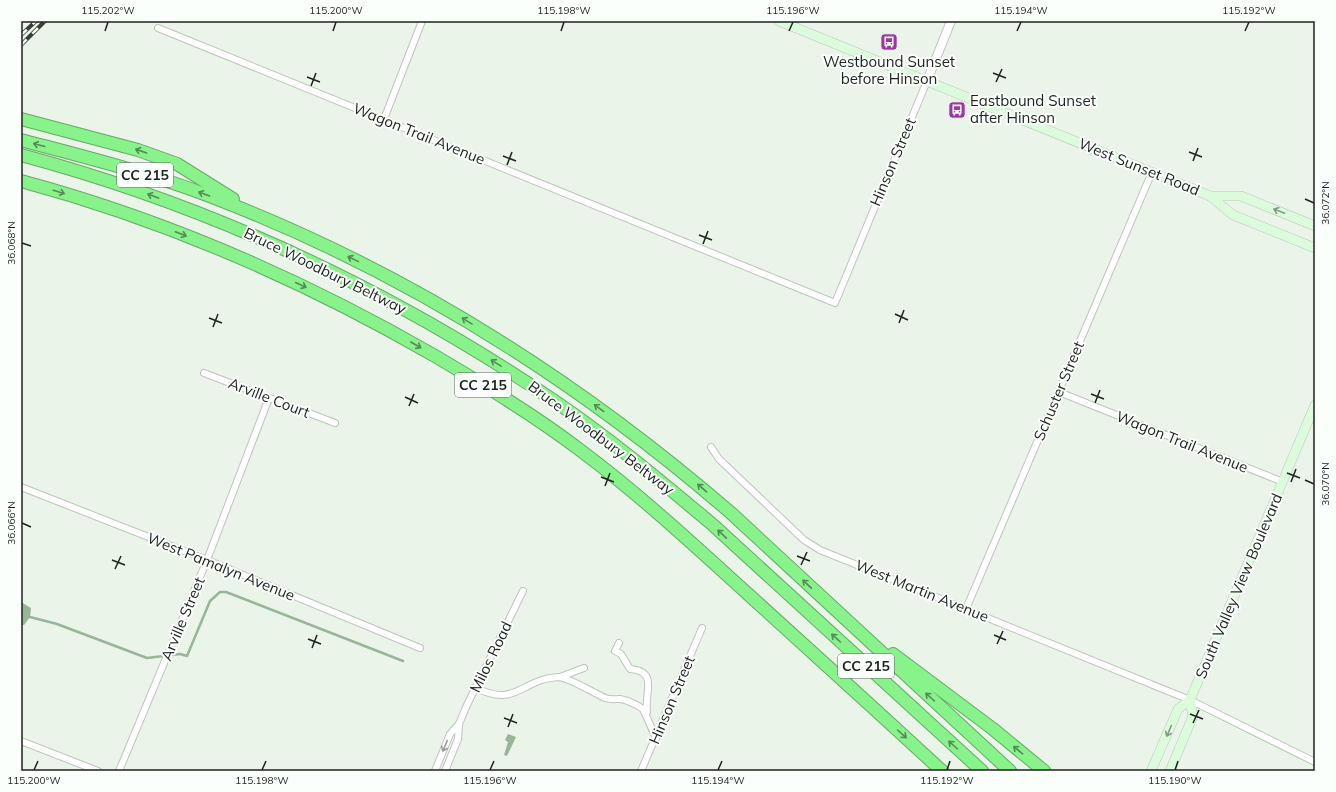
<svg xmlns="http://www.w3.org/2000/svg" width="1336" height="792" font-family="Mulish,sans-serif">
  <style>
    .water { fill: #98b697 }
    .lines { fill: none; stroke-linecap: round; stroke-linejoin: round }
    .stream { stroke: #98b697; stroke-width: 2.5 }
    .minor-casing { stroke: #bcc6bc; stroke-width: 8 }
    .tertiary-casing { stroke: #bcc6bc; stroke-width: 10 }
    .secondary-casing { stroke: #bcc6bc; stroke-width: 10 }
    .motorway-casing { stroke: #64aa65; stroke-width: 14 }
    .minor { stroke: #fff; stroke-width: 6 }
    .tertiary { stroke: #fff; stroke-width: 8 }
    .secondary { stroke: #dcfbdc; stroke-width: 9 }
    .motorway { stroke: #89f38b; stroke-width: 12 }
    .rail-casing { stroke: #393e39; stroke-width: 4 }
    .rail { stroke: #fbfffb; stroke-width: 2.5; stroke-dasharray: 8; stroke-linecap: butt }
    .oneway { stroke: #548a54 }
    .oneway2 { stroke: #869986 }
    .oneway3 { stroke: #9a9c9a }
    .ticks { fill: none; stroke: #1e221e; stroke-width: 1.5 }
    .labels { text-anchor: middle; stroke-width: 4; stroke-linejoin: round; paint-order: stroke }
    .shield { fill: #fbfffb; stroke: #606460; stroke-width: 1 }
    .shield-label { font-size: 14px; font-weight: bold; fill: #1e221e }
    .poi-label { font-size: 15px; fill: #1e221e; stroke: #fbfffb }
    .street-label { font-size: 15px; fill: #1e221e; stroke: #fbfffb }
    .neatline { fill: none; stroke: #1e221e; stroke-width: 1.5 }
    .ticks-label { font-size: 10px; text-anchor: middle; fill: #1e221e }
  </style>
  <rect width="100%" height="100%" fill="#eaf4e9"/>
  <g class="water">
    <path d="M21,602L31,608L30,617L24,625L21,624Z"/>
    <path d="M508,734L516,737L507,756L504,755L508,742L505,740Z"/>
  </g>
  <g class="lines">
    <path class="stream" d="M30,617L57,624L147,658L180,654L187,656L210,601L220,592H226L403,661"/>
    <defs>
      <g id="minor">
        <path d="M158,28L835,303L927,81"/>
        <path d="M384,119L422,21"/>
        <path d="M204,373L335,423"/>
        <path d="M1059,392L1283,482"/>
        <path d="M711,447L719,459L804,540L820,550L1190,700L1315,762"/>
        <path d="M21,487L207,560L420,648"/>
        <path d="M966,609L1152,172"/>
        <path d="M619,643L615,651L621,654L630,669C659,671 644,694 647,712"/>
        <path d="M560,677L584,668"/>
        <path d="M476,688C517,708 521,679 558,677C568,677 594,693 605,698C611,700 615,699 620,699C628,700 637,705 643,709L656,738"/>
        <path d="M21,741L98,771"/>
        <path d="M119,771L207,560L269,398"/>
        <path d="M435,771L450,734L459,724"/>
        <path d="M445,771L458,739L459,724L467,705L523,591"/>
        <path d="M641,771L702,628"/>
      </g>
      <path id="tertiary" d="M927,81L951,21"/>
      <g id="secondary">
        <path d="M779,21L1210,196L1233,215L1315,248"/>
        <path d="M1210,196H1241L1315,226"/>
        <path d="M1151,771L1178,709L1190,700L1315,405"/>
        <path d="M1170,771L1193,716L1190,700"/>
      </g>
      <g id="motorway">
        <path d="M21,119L138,150L177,164L233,199"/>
        <path d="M21,140C85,157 150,173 212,197C403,270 577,380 731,513L1010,771"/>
        <path d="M21,155C211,206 390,290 553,400C609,438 662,482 713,525L982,771"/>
        <path d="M21,181C166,220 305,281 435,356C484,385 534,415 580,450C639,494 694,545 749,595C813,653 878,712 942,771"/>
        <path d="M893,654L993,729L1044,771"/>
      </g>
    </defs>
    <use href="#minor" class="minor-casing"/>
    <use href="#tertiary" class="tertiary-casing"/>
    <use href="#secondary" class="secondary-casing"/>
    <use href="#motorway" class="motorway-casing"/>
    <use href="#minor" class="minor"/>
    <use href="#tertiary" class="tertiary"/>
    <use href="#secondary" class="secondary"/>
    <use href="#motorway" class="motorway"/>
    <defs>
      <g id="rail">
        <path d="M21,35L36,21"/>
        <path d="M21,45L45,21"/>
      </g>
    </defs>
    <use href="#rail" class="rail-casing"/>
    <use href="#rail" class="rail"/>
  </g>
  <defs><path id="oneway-shaft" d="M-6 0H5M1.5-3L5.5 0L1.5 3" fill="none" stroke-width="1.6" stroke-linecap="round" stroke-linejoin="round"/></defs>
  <g class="oneway">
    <use href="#oneway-shaft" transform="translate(39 145) rotate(-165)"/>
    <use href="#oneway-shaft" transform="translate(141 151) rotate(-161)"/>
    <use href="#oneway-shaft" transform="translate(59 192) rotate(17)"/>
    <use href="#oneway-shaft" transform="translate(204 194) rotate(-160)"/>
    <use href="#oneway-shaft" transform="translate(153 196) rotate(-160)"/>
    <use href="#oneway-shaft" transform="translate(181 234) rotate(21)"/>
    <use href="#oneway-shaft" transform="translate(353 259) rotate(-154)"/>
    <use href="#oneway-shaft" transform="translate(301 285) rotate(25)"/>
    <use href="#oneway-shaft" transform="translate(467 321) rotate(-148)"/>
    <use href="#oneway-shaft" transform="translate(416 345) rotate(30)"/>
    <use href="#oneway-shaft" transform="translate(496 363) rotate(-148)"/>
    <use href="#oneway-shaft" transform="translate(599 408) rotate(-144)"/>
    <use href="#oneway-shaft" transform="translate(702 488) rotate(-139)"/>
    <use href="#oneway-shaft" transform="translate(722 534) rotate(-137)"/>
    <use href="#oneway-shaft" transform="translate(807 584) rotate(-137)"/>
    <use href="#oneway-shaft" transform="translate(836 638) rotate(-138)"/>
    <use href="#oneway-shaft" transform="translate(930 697) rotate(-138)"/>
    <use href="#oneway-shaft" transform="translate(902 734) rotate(42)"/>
    <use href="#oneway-shaft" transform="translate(953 745) rotate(-138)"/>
    <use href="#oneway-shaft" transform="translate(1018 750) rotate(-141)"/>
  </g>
  <g class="oneway2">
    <use href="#oneway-shaft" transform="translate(1279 211) rotate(-158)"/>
    <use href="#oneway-shaft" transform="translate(1169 731) rotate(113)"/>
  </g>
  <use class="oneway3" href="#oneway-shaft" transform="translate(445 746) rotate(112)"/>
  <path class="ticks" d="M105,31L108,22M333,31L336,22M561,31L564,22M789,31L793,22M1017,31L1021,22M1245,31L1249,22M993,73L1006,78M307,77L320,82M996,82L1002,69M311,86L316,73M1189,152L1202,157M503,156L516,161M1193,161L1198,148M507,165L512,152M1305,199L1314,203M699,235L712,240M22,243L31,246M703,244L708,231M895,314L908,320M209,318L222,323M899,323L904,310M213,327L218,314M1091,394L1104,399M405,397L418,403M1095,403L1100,390M409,406L414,394M1287,473L1300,478M601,477L614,482M1305,480L1314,484M1291,482L1296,469M605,486L610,473M22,523L31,527M797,556L810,561M112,560L125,565M801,565L807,552M115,569L121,556M994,635L1006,640M308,639L321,644M997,644L1003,631M312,648L317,635M1190,714L1203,719M504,718L517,723M1193,723L1199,710M508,727L513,714M34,770L38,761M262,770L266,761M490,770L494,761M718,770L722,761M947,770L950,761M1175,770L1178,761"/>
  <defs>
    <symbol id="bus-square" viewBox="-11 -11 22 22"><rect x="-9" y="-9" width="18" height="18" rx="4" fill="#993aa2" stroke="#fbfffb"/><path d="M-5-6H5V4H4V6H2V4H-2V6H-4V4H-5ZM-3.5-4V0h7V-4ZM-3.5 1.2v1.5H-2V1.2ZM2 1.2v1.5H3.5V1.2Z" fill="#fff"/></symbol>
  </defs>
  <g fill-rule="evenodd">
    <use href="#bus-square" x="879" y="32" width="20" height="20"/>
    <use href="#bus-square" x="947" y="100" width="20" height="20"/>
  </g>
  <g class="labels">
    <g class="shield">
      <rect x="117" y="163" width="56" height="24" rx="3"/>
      <rect x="455" y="373" width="56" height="24" rx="3"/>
      <rect x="838" y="654" width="56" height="24" rx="3"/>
    </g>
    <g class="shield-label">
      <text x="145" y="180">CC 215</text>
      <text x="483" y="390">CC 215</text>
      <text x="866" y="671">CC 215</text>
    </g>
    <g class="poi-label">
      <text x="889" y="67">Westbound Sunset<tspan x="889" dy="17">before Hinson</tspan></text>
      <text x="970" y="106" text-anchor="start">Eastbound Sunset<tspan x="970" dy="17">after Hinson</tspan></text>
    </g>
    <g class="street-label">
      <text transform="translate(419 134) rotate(22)" y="5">Wagon Trail Avenue</text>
      <text transform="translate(893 162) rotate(-67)" y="5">Hinson Street</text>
      <text transform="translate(1139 167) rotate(22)" y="5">West Sunset Road</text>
      <text transform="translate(325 271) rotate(26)" y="5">Bruce Woodbury Beltway</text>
      <text transform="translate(1059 391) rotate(-67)" y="5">Schuster Street</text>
      <text transform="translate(269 398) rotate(21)" y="5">Arville Court</text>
      <text transform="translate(601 438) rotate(37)" y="5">Bruce Woodbury Beltway</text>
      <text transform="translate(1182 442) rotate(22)" y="5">Wagon Trail Avenue</text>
      <text transform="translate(221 567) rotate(22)" y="5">West Pamalyn Avenue</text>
      <text transform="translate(1239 586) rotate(-67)" y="5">South Valley View Boulevard</text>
      <text transform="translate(922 591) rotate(22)" y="5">West Martin Avenue</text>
      <text transform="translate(183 619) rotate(-67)" y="5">Arville Street</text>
      <text transform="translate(491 657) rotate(-64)" y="5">Milos Road</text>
      <text transform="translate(672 700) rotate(-67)" y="5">Hinson Street</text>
    </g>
  </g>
  <rect width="1336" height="792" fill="none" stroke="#fbfffb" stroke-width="44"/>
  <rect x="22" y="22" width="1292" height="748" class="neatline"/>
  <g class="ticks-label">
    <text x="108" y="14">115.202°W</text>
    <text x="336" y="14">115.200°W</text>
    <text x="564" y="14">115.198°W</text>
    <text x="793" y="14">115.196°W</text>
    <text x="1021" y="14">115.194°W</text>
    <text x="1249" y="14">115.192°W</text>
    <text transform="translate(1325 203) rotate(-90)" y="4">36.072°N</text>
    <text transform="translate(11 243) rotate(-90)" y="4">36.068°N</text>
    <text transform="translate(1325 484) rotate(-90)" y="4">36.070°N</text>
    <text transform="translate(11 523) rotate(-90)" y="4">36.066°N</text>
    <text x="34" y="784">115.200°W</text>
    <text x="262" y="784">115.198°W</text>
    <text x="490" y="784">115.196°W</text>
    <text x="718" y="784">115.194°W</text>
    <text x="947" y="784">115.192°W</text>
    <text x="1175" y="784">115.190°W</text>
  </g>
</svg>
